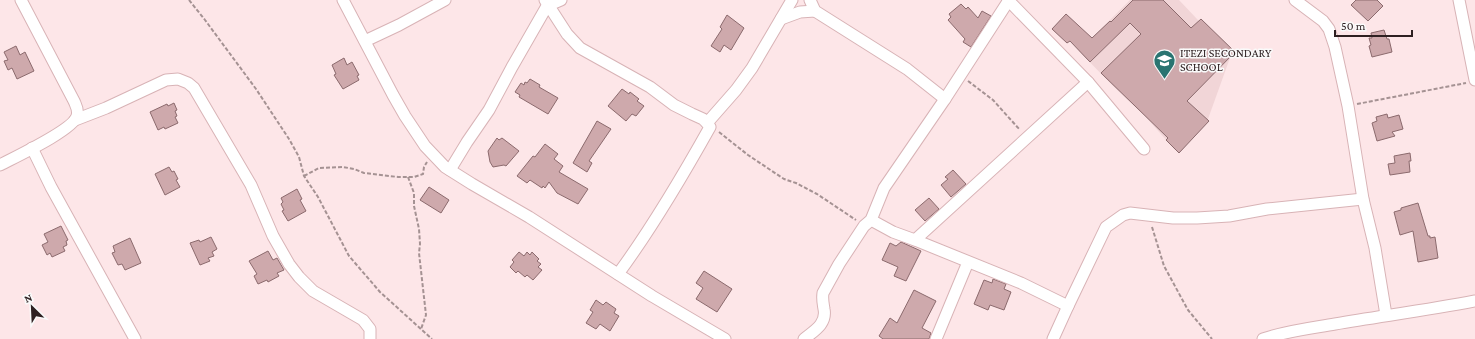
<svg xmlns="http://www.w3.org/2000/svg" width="1475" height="339" font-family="'Crimson Pro',serif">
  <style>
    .built { fill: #f1d5d7 }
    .building { fill: #cea9ac; stroke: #8b6a6d }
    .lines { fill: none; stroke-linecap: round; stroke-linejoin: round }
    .minor-casing { stroke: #d8b3b6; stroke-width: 13 }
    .path { stroke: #a59293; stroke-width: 2; stroke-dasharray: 4 2; stroke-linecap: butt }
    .minor { stroke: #fff; stroke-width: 11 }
    .labels { text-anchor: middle; stroke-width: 3; stroke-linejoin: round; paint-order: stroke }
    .poi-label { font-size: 12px; fill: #2e2021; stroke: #fafafa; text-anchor: start }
  </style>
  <rect width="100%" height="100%" fill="#fde6e8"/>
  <path class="built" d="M1130,0H1179L1231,55L1208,119L1175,150L1145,116L1113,86L1079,51Z"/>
  <g class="building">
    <path d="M1133,0H1163L1191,28L1201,19L1235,52L1187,101L1209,121L1179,153L1166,140L1168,138L1101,73L1141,34L1130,23L1090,62L1070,41L1067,43L1052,29L1066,14L1092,38L1110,21L1111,22Z"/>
    <path d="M1356,0H1377L1383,6L1368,21L1351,5Z"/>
    <path d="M961,4L966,9L968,7L978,18L982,11L991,16L971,47L963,42L965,39L948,20L951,17L949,14Z"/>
    <path d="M727,15L744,28L731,50L724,45L720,52L711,46L722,29L720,27Z"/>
    <path d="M1384,30L1387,39H1389L1392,52L1372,57L1369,46L1371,45L1369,38H1372L1371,33Z"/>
    <path d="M16,46L20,55L25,52L34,71L17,79L12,68L8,70L4,61L8,60L4,52Z"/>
    <path d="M344,58L347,65L352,62L359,75L357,76L359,80L343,89L334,75L336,74L332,65Z"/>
    <path d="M530,79L540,85L539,87L558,98L548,114L519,97L520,95L515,92L521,83L524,85L525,82L527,83Z"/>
    <path d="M622,89L629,94L630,92L639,99L637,101L644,106L636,116L632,114L626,121L608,106Z"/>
    <path d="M174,103L177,110L175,111L177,116L175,117L178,123L165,129L164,127L158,130L150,112L167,104L168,106Z"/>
    <path d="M1387,114L1388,118L1399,115L1403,129L1392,132L1395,136L1377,141L1372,123L1377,121L1376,117Z"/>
    <path d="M597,121L611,129L589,161L592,163L587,172L573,163Z"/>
    <path d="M497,138L499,140L502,138L519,151L506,166L504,165L493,167L490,162L488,151Z"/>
    <path d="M545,144L558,154L554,159L563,166L559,172L588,189L578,204L557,193L549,182L545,188L543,186L542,188L530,180L527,183L517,176L533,156L535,157Z"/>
    <path d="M1410,153L1411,161H1409L1410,172L1390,175L1388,164L1395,163L1394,156Z"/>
    <path d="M169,167L172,172L174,171L178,179L176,180L180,187L165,195L155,174Z"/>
    <path d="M953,170L966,184L951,197L941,185L948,179L945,177Z"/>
    <path d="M429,187L449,200L441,213L420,200Z"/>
    <path d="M297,189L302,199L300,200L306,211L288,221L282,211L284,210L281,204L283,202L281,198Z"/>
    <path d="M929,198L939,209L925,221L915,210Z"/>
    <path d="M1418,203L1428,236H1430V238L1435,237L1438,258L1418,262L1413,231L1400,235L1394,212L1401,210V208Z"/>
    <path d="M61,226L68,240L66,241L67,245L63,247L65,251L52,257L50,253L47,255L42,245L48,242L44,234Z"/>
    <path d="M211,237L217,249L212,252L214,256L208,258L210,261L200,265L190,243L199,240L200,242Z"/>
    <path d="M130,238L141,263L125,270L122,264L118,265L112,253L115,252L113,246Z"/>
    <path d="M901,242L921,251L906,281L894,276L898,267L882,260L890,243L896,246Z"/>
    <path d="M268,251L273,260L277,258L284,270L277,273L279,276L268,282L267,280L258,284L254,276L257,274L249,261Z"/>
    <path d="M519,252L524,256L527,252L530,255L532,252L539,259L537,261L541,264L538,267L542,270L533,280L527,275L525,277L518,271L516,273L510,267L514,262L512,260Z"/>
    <path d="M704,271L732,289L717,312L696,299L703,288L696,283Z"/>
    <path d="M993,279L1006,284L1004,289L1011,292L1004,310L990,305L988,310L974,304L984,280L992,283Z"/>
    <path d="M914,290L936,301L922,328L931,333L929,339H883L879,336L890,318L897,323Z"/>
    <path d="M596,300L603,305L606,302L616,309L614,313L619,316L610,331L600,324L596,329L586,323L593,312L590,310Z"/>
  </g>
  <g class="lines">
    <defs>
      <g id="minor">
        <path d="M343,0L393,95L405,116L425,146L445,167L472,184L529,217L652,296L725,339"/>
        <path d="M545,0L567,34L580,48L650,87L674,105L692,114L703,119L707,123"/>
        <path d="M810,0L815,11L907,69L945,99"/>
        <path d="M1008,0L1088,82L1144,149"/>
        <path d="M1295,0L1323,21L1329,29L1335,47L1348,106L1363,199L1375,248L1386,315"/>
        <path d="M1459,0L1475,80"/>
        <path d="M781,19L800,12L815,11"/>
        <path d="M365,41L399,25L445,0"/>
        <path d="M75,120L106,108L166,80L178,79L188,83L194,88L251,185L273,236L289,264L299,277L313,291L363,320L370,329V339"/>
        <path d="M32,148L51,187L135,339"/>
        <path d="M0,165C15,157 73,130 77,116C79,110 76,106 74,101L21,0"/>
        <path d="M450,170L467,142L489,110L512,67L547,6L561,0"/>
        <path d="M871,220L893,232L915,240L1021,283L1068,306"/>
        <path d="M915,240L1088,82"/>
        <path d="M618,274C652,228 682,177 710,127L707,123L736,90L752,68L792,0"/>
        <path d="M804,339C814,331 827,324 824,309C823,303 822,299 823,293L839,264L864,226L871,220L884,188L945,99L1009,0"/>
        <path d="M936,339L968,262"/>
        <path d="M1053,339L1068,306L1106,227L1123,215L1130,213L1173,218H1197L1229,216L1267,209L1363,199"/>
        <path d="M1263,339C1286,331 1312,328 1335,324C1382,316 1429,310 1475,301"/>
      </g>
    </defs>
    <use href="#minor" class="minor-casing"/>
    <g class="path">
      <path d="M189,0L205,20L256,89L289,139L299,157L304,176L318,197L349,256L380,292L432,339"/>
      <path d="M968,81L993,100L1020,130"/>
      <path d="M1357,104L1466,83"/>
      <path d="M719,132L748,155L784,179L796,183L817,194L856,220"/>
      <path d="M304,176L319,168L343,167L354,169L364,173L398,177H414L423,174L424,167L427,162"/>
      <path d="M408,177L414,193V206L419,229L420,244L419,253L426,315L421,329"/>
      <path d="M1152,227L1164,266L1188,310L1212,339"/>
    </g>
    <use href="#minor" class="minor"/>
  </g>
  <defs>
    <symbol id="school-pin" viewBox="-11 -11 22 30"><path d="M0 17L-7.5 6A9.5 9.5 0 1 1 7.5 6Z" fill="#2a7471" stroke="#fafafa"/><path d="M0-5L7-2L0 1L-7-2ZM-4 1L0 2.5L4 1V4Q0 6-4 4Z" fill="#fff"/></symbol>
  </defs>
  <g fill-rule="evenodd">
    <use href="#school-pin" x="1152" y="48" width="25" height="34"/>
  </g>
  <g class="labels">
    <g class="poi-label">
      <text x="1180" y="57">ITEZI SECONDARY<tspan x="1180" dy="14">SCHOOL</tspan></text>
    </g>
  </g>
  <g transform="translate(32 307) rotate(336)" stroke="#fafafa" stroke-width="3" paint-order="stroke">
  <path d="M0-3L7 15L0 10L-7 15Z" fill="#2e2021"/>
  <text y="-6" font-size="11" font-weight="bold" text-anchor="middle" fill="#2e2021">N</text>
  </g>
  <path d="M1335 30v6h77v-6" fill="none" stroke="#2e2021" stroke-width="2"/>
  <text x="1341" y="30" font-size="12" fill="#2e2021" stroke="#fafafa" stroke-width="3" paint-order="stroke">50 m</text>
</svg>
